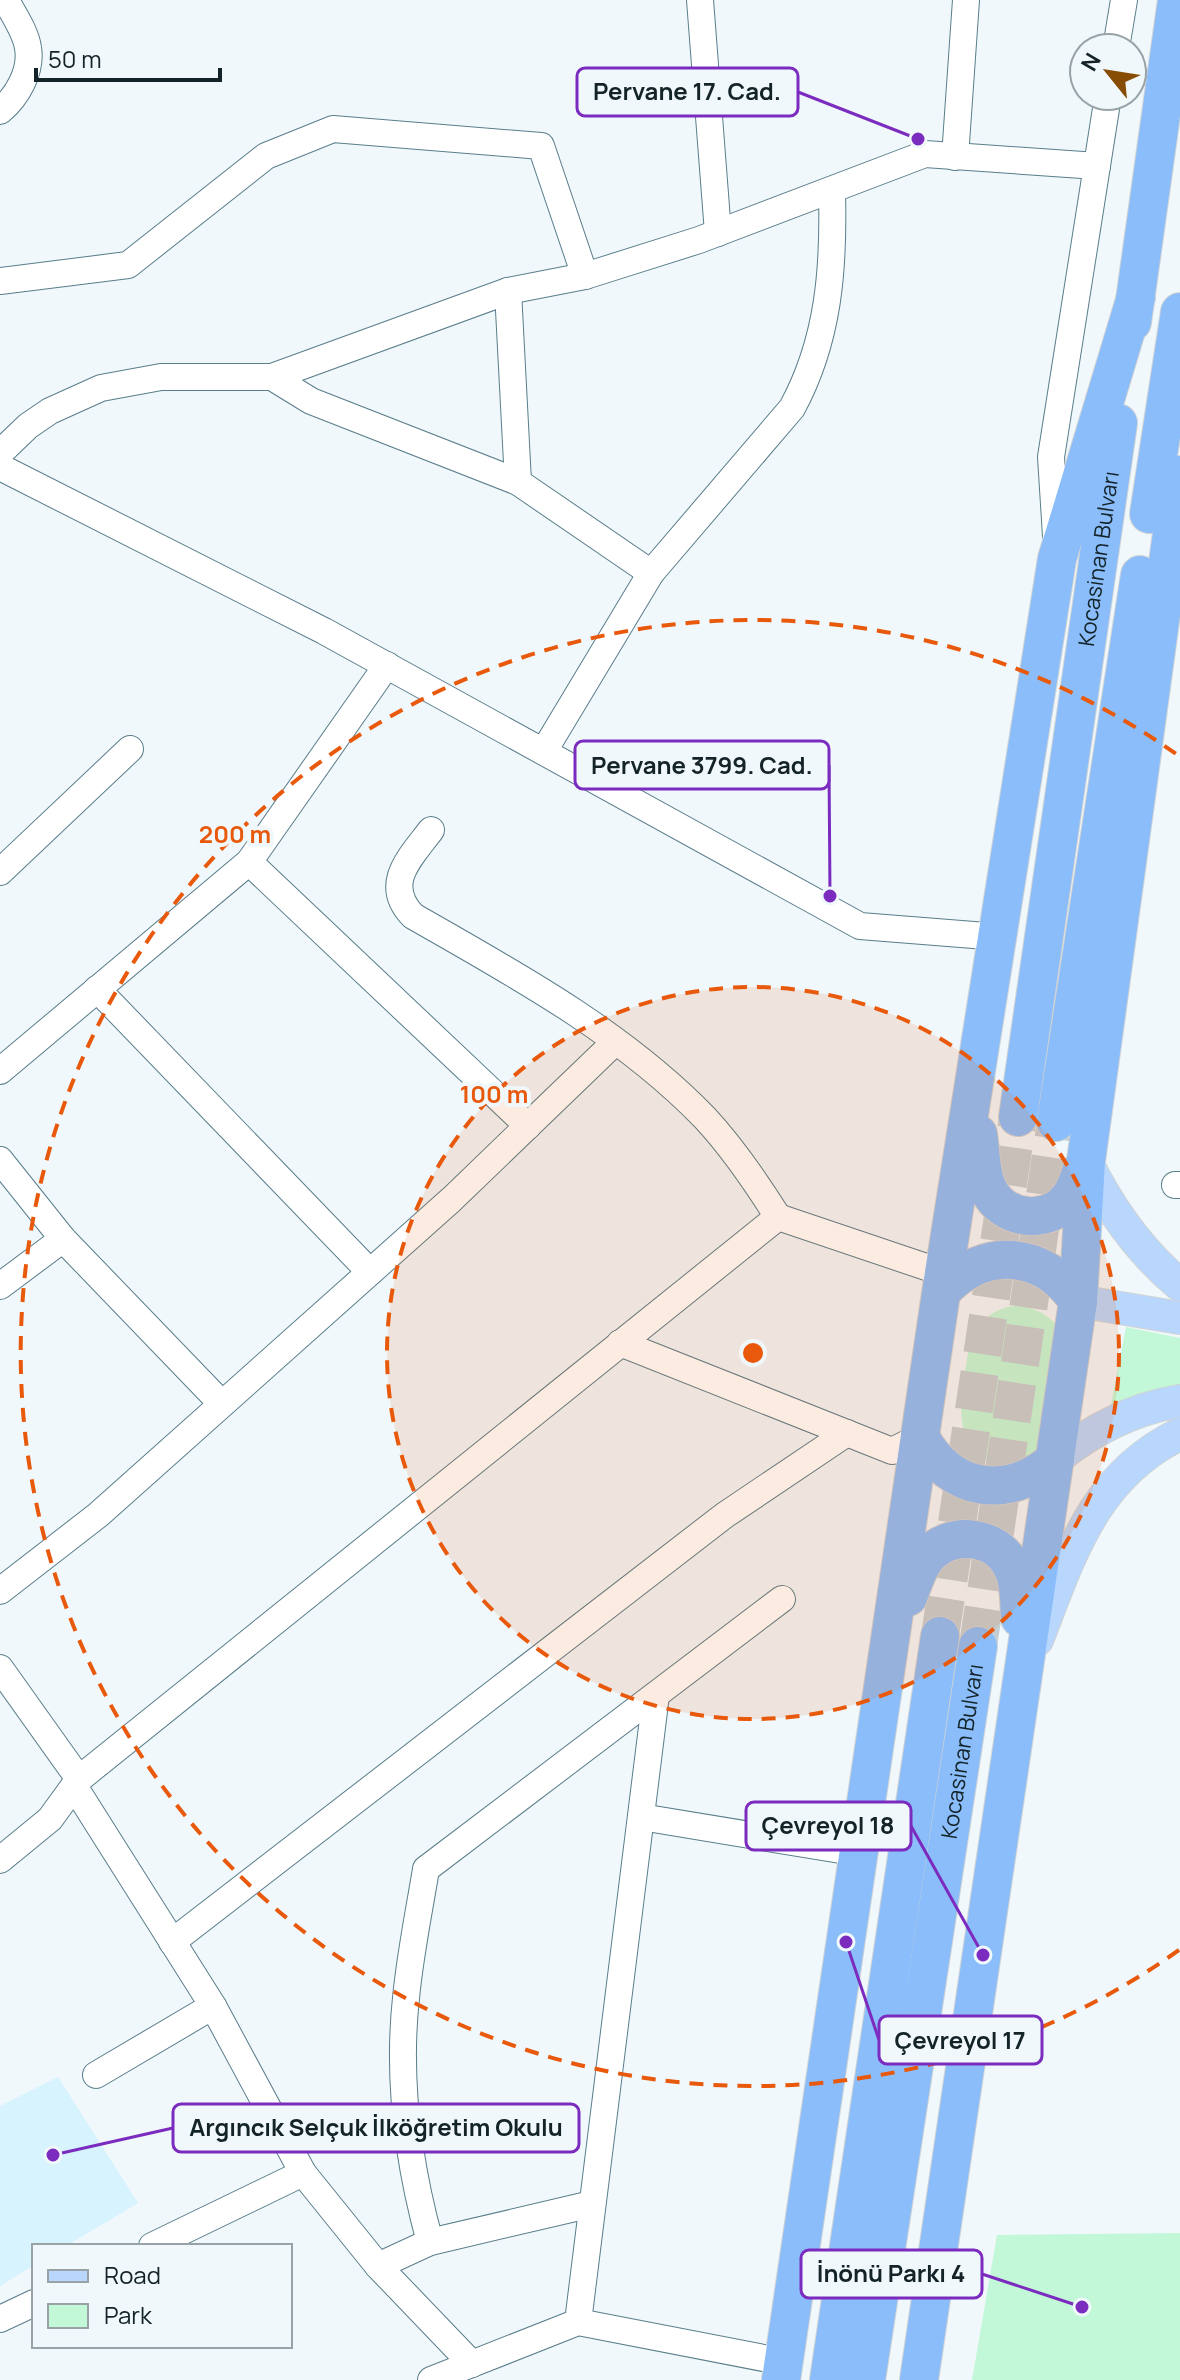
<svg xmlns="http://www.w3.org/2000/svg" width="1180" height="2380" font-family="Manrope,sans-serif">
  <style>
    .built { fill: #d6f3fe }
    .green { fill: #c2f8d8 }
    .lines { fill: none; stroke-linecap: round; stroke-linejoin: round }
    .highway-tunnel { stroke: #c4cdd1; stroke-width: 38; stroke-dasharray: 38 19; stroke-linecap: butt }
    .minor-casing { stroke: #597d8a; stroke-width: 28 }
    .major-casing { stroke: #d0d3d4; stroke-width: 34 }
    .highway-casing { stroke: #d0d3d4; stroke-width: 40 }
    .minor { stroke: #fff; stroke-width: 26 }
    .major { stroke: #b9d7fc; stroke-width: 32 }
    .highway { stroke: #8abdfa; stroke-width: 38 }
    .ring { fill: none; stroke: #e8590c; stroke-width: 4; stroke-dasharray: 14 10 }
    .labels { text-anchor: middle; stroke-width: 8; stroke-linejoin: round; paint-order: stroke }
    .street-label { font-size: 22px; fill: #132328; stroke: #f0f8fb }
    .centre { fill: #e8590c; stroke: #f0f8fb; stroke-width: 4 }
    .ring-label { font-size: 24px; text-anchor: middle; font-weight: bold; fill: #e8590c; stroke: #f0f8fb; stroke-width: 8; stroke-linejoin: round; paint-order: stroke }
    .leader { fill: none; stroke: #7b2cbf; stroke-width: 3 }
    .callout-dot { fill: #7b2cbf; stroke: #f0f8fb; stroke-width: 3 }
    .callout { fill: #f0f8fb; stroke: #7b2cbf; stroke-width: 3 }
    .callout-label { font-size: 24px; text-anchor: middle; font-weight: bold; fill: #132328 }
  </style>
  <rect width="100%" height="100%" fill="#f0f8fb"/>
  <path class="built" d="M58,2077L138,2203L66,2246H34V2265L0,2286V2106Z"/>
  <g class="green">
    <path d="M1012,1306C1034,1306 1049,1314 1062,1332L1047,1453L1002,1467C943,1447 964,1392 969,1344C977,1322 990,1311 1012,1306Z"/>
    <path d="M1126,1327L1180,1338V1387L1109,1415Z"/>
    <path d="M1180,2233V2380H972L997,2235Z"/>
  </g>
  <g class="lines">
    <g class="highway-tunnel">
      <path d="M940,1636L1018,1117"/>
      <path d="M978,1646L1056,1122"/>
    </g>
    <defs>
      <g id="minor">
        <path d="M700,0L718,233"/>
        <path d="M1116,48L1124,0"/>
        <path d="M0,111C17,97 32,71 28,48C26,32 13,14 6,0"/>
        <path d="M955,157L966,0"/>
        <path d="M0,281L128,265L266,156L333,129L541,146L585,276"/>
        <path d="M508,291L518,482"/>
        <path d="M272,377L311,401L518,482L651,573"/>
        <path d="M0,453L28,426L50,411L101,388L161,377H272L508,291L585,276L699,240L925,154L1097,166"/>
        <path d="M0,467L324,631L860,926L999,937"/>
        <path d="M1056,536L1051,457L1108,96"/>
        <path d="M544,751L651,573L792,408C829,340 834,268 832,192"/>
        <path d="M431,830C410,858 382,884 413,916C515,974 623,1033 705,1118C733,1148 756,1182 778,1217"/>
        <path d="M249,862L528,1126"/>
        <path d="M0,872L130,749"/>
        <path d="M97,989L370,1272"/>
        <path d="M0,1071L249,862L387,665"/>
        <path d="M0,1160L63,1239L222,1404"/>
        <path d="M1175,1185H1180"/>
        <path d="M0,1286L63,1239"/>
        <path d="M620,1343L892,1451L920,1437"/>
        <path d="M0,1591L98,1515L452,1199L615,1042"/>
        <path d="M0,1668L79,1779"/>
        <path d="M74,1786L213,2006L303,2173L378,2266L472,2364"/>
        <path d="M641,1817L859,1853"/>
        <path d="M0,1860L50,1819L79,1779L778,1217L944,1273"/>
        <path d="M172,1942L725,1515L847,1433"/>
        <path d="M96,2075L213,2006"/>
        <path d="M430,2242C408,2162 397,2081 406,1998C410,1955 419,1912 426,1869L782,1599"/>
        <path d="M152,2246L303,2173"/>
        <path d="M378,2266L430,2242L592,2204"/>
        <path d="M0,2319L34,2303"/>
        <path d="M578,2322L656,1695"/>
        <path d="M431,2380L578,2322L784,2362"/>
      </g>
      <g id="major">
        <path d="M1086,1161C1109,1208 1139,1251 1180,1285"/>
        <path d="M1078,1301L1180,1318"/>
        <path d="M1055,1460C1092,1429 1132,1409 1180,1401"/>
        <path d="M1037,1640C1070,1556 1093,1476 1180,1434"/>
      </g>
      <g id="highway">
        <path d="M1132,322L1177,0"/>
        <path d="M1149,514L1180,312"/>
        <path id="s1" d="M1018,1117L1118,423"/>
        <path d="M1056,1122L1140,575"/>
        <path d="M978,1134C981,1151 980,1173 988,1189C1003,1221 1049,1226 1070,1197C1076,1189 1079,1178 1082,1169"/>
        <path d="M942,1291C984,1246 1043,1250 1078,1301"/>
        <path d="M920,1437C951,1492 1007,1501 1055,1460"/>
        <path d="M908,1597C913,1584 917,1569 926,1558C949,1529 998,1534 1013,1569C1020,1583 1019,1602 1020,1618"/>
        <path d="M781,2380L944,1273L1057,559L1136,297"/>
        <path d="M829,2380L940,1636"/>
        <path id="s2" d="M866,2380L978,1646"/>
        <path d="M919,2380L1078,1301L1086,1161L1180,475"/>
      </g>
    </defs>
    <use href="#minor" class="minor-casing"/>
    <use href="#major" class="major-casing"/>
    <use href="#highway" class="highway-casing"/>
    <use href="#minor" class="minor"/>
    <use href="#major" class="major"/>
    <use href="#highway" class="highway"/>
  </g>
  <circle cx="753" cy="1353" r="366" fill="#e8590c" fill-opacity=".12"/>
  <g class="ring">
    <circle cx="753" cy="1353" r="366"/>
    <path d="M1179 1950A733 733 0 1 1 1179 756"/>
  </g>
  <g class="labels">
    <g class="street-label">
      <text dy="8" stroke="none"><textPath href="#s1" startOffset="564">Kocasinan Bulvarı</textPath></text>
      <text dy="8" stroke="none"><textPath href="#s2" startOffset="636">Kocasinan Bulvarı</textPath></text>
    </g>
  </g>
  <circle cx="753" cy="1353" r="12" class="centre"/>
  <g class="ring-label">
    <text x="235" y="843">200 m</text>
    <text x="494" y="1103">100 m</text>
  </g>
  <path class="leader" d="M918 139L798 92M830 896L829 765M983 1955L911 1826M846 1942L879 2040M53 2155L173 2128M1082 2307L982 2274"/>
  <g class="callout-dot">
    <circle cx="918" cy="139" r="8"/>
    <circle cx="830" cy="896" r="8"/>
    <circle cx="983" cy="1955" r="8"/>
    <circle cx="846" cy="1942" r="8"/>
    <circle cx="53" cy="2155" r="8"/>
    <circle cx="1082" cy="2307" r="8"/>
  </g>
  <g class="callout">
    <rect x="577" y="68" width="221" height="48" rx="8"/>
    <rect x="575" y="741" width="254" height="48" rx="8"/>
    <rect x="746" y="1802" width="165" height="48" rx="8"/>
    <rect x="879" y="2016" width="163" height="48" rx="8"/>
    <rect x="173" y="2104" width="406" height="48" rx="8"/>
    <rect x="801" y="2250" width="181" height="48" rx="8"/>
  </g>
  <g class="callout-label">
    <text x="687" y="100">Pervane 17. Cad.</text>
    <text x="702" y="774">Pervane 3799. Cad.</text>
    <text x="828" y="1834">Çevreyol 18</text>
    <text x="960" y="2049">Çevreyol 17</text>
    <text x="376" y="2136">Argıncık Selçuk İlköğretim Okulu</text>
    <text x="891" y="2282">İnönü Parkı 4</text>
  </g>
  <rect x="32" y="2244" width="260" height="104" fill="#f0f8fb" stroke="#98a3a7" stroke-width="2"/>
  <rect x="48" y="2270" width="40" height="12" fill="#b9d7fc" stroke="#98a3a7" stroke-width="2"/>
  <text x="104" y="2284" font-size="24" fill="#132328">Road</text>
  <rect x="48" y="2304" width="40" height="24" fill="#c2f8d8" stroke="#98a3a7" stroke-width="2"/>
  <text x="104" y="2324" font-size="24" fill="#132328">Park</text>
  <g transform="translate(1108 72) rotate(300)"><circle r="38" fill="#f0f8fb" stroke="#98a3a7" stroke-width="2"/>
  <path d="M0-6L14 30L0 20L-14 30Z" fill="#874d04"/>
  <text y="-12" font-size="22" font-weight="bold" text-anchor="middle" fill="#132328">N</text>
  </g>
  <path d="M36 68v12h184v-12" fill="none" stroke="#132328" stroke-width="4"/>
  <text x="48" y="68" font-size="24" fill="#132328" stroke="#f0f8fb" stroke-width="6" paint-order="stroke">50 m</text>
</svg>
